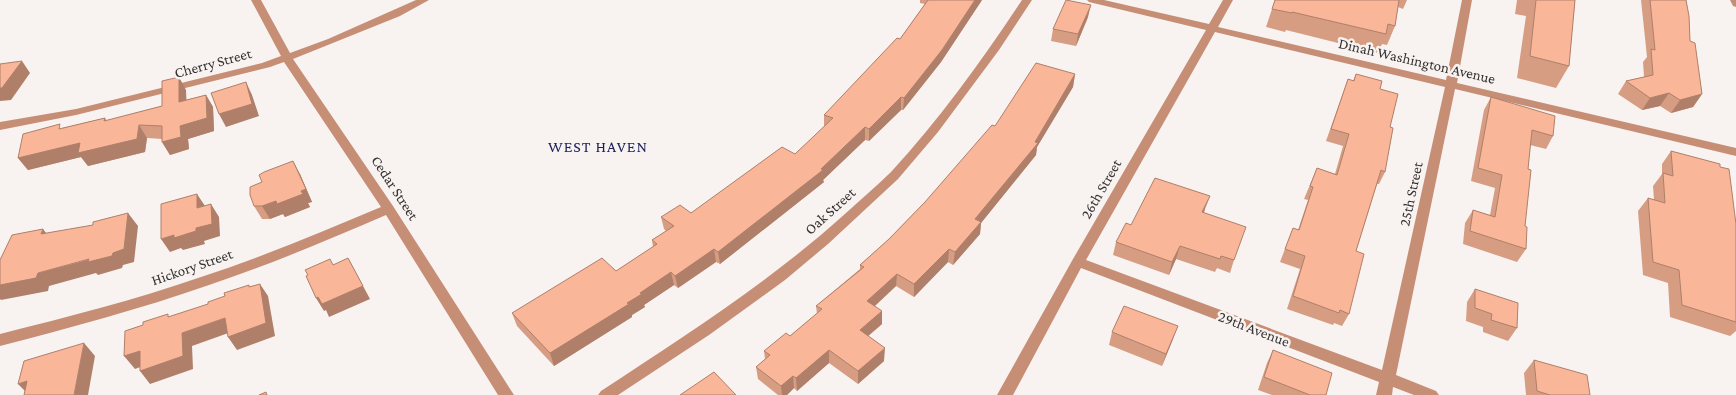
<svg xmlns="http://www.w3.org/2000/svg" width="1736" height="395" font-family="'Crimson Pro',serif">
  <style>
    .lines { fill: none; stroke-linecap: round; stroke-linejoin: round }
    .street { fill: #c78e76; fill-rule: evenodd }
    .wall { fill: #d79d83 }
    .shaded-wall { fill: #af7f6a }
    .building { fill: #fab698; stroke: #af7f6a }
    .labels { text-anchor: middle; stroke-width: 5; stroke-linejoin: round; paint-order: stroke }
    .street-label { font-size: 15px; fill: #353332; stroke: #f8f3f1 }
    .neighbourhood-label { font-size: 16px; letter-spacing: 1px; fill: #1d225b; stroke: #f8f3f1 }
  </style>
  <rect width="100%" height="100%" fill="#f8f3f1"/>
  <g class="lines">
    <g class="street">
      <path d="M251,0H261L290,53L328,39L416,0H429L400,16L293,59L393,206L514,395H498L386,215C328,240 269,265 209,285C140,309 70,328 0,346V334C67,317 135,300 201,277C262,257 322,232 381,207L284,62L270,67L76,115L0,130V122L76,109L262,63L281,56Z"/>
      <path d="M1022,0H1032L999,50L938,132L898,179L828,244L785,280L709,335L618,395H598L601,391C686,335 771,281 846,213C861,199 877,186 891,172C940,119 982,60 1022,0Z"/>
      <path d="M1087,0H1104L1209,24L1223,0H1233L1218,27L1446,80L1462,0H1472L1457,83L1736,148V156L1455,89L1396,375L1436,391L1439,395H1414L1393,387L1392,395H1376L1379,382L1081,268L1013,395H997L1073,259L1206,30L1089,2ZM1215,32L1445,87L1382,370L1086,260Z"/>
      <path d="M1730,0H1736V7L1733,6Z"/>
    </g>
  </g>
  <g class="wall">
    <path d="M920,0H982L941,62L903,110H901L869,141L865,140L823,180L824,182L720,264L716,262L678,288L674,285L644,305L645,307L632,315V317L554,366L517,326L512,313L616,271L653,247L652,240L666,231L664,229L661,217L691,213L795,154L824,127V115L900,39L925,4L920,3Z"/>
    <path d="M1275,0H1407L1403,9L1398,7L1395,26L1387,45L1382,44L1378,53L1286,30L1285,32L1266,27Z"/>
    <path d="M1517,0H1575L1569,66L1556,88L1517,78L1526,16L1515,14Z"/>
    <path d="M1641,0H1686L1690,41L1702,94L1693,107L1671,113L1660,106L1642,110L1618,94L1626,81L1644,77L1643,62L1647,57Z"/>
    <path d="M1088,17L1076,46L1051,41L1053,29Z"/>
    <path d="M1075,74L1073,87L1037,147L1036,155L981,223L980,234L953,265L948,262L914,297L896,286L875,306L882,324L868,336L884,361L858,384L829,363L797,391L794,388L787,395H778L758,379L756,367L765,359L764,351L790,336L817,314L816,306L860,269V265L889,239L925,202Z"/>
    <path d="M1356,74L1380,89L1390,127L1385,172L1379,184H1377L1356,251L1349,314L1342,326L1334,323L1333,325L1287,309L1300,269L1280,262L1293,228L1298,230L1308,200L1304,199L1317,168L1335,174L1343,146L1326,141L1348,79L1353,81Z"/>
    <path d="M186,90V100L206,95L213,107L214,131L188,139L189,149L170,155L162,142V139L147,138L145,152L88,166L81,157L28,170L18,158L62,128L105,118L107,121L162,106Z"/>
    <path d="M1491,97L1553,136L1546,149L1530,145L1528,169L1525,226L1526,249L1517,262L1463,244L1465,223L1473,210L1490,215L1495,188L1471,181L1484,110Z"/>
    <path d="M1671,151L1736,224V331L1730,336L1670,317L1668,283L1643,275L1638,211L1648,198L1654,200L1653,186L1662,174V164Z"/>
    <path d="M300,174L312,202L308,203L310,207L285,217L283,214L270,219H262L254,206Z"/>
    <path d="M1205,209L1204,213L1234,260L1230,273L1217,268L1215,272L1176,259L1169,275L1113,255L1116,242L1131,225Z"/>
    <path d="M1475,289L1517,328L1508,341L1483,332V327L1466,321L1467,302Z"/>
    <path d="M1112,332L1173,339L1162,366L1109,345Z"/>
    <path d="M1273,350L1326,395H1272L1258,390L1267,363Z"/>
    <path d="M1534,360L1590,395H1526L1524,373Z"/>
  </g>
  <g class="shaded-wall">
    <path d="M975,0H982L941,62L903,110L904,98Z"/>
    <path d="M1091,5L1088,17L1076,46L1078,34Z"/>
    <path d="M22,61L30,73L11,100L0,101V88Z"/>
    <path d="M1075,74L1073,87L1037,147L1036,155L981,223L980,234L953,265L955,252L975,219L1035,142Z"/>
    <path d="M179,77L186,90L187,114L179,102Z"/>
    <path d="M246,82L252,95L259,116L226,127L219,114Z"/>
    <path d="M1669,93L1660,106L1642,110L1650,98Z"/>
    <path d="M1702,94L1693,107L1671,113L1680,100Z"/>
    <path d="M206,95L213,107L214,131L188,139L189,149L170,155L162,142L180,126Z"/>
    <path d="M901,97V110L869,141V129Z"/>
    <path d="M139,125L147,138L145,152L88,166L81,157L28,170L18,158Z"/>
    <path d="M865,127V140L823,180L824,182L720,264L718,252L821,169Z"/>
    <path d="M293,161L300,174L312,202L308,203L310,207L285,217L283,214L270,219L262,206L301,191Z"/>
    <path d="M197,194L205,206L197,208Z"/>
    <path d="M1210,196L1205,209L1198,225L1202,212Z"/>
    <path d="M211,204L219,217L220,236L204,241L205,244L183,250L181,248L170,252L161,239L196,228Z"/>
    <path d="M128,213L138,226L134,262L123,265L122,268L98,275L96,273L49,286L48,291L1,300L0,299V285L38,273L113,253Z"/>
    <path d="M43,229L53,242L41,234Z"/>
    <path d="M1180,246L1176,259L1169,275L1172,262Z"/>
    <path d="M714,249L716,262L678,288L675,276Z"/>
    <path d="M949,249L948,262L914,297V284Z"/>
    <path d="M348,258L370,299L329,317L326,310L324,311L316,298Z"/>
    <path d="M671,272L674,285L644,305L645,307L632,315V317L554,366L550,353L627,303L640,293Z"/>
    <path d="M897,274L896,286L867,313V301Z"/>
    <path d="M260,284L268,296L275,336L237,350L228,337Z"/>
    <path d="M882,311V324L860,343V330Z"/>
    <path d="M225,318L234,331L192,346L193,369L150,384L140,371L182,333Z"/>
    <path d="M1178,326L1173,339L1162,366L1166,354Z"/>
    <path d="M84,343L95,356L88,395H74Z"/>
    <path d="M885,348L884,361L858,384V371Z"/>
    <path d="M829,350V363L797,391L796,378Z"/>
    <path d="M140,351L151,363L135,369L124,356Z"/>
    <path d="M793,376L794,388L787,395H782L781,386Z"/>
    <path d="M27,381L29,395L18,384Z"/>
  </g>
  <g class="building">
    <path d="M928,0H975L942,50L904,98L901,97L869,129L865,127L821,169L823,170L718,252L714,249L675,276L671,272L640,293L642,294L627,303L629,304L550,353L512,313L602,258L616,271L657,244L652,240L674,226L661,217L680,205L691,213L782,147L795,154L833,118L824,115L897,38L900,39Z"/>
    <path d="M1066,0L1091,5L1078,34L1053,29Z"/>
    <path d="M1275,0H1399L1395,26L1388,24L1386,34L1292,12V13L1272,9Z"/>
    <path d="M1536,0H1575L1569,66L1530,56Z"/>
    <path d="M1650,0H1686L1689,16L1690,41L1695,43L1702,94L1680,100L1669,93L1650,98L1626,81L1653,75L1651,49L1655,50Z"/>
    <path d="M22,61L2,88H0V64Z"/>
    <path d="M1036,63L1075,74L1035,142L1038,143L975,219L981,222L955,252L949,249L914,284L897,274L867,301L882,311L860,330L885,348L858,371L829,350L796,378L793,376L781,386L756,367L770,355L764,351L786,333L790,336L822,309L816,306L864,267L860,265L889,239L925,202L992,125L995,126Z"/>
    <path d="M1356,74L1382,81L1380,89L1398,94L1390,127L1393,128L1385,172L1381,170L1356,251L1364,254L1349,314L1340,310L1339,313L1293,296L1305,256L1285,249L1293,228L1299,230L1313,187L1310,186L1317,168L1337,175L1349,134L1331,129L1348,79L1354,81Z"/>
    <path d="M179,77V102L206,95L207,118L180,126L181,137L162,142V126L139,125L137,139L78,153L80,143L18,158L23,134L60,124L59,129L105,118L104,121L162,106V81Z"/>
    <path d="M246,82L252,104L219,114L211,93Z"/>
    <path d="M1491,97L1555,116L1553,136L1532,130L1528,169L1531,170L1525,226L1527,227L1526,249L1470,231L1473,210L1495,217L1502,175L1478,168Z"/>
    <path d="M1671,151L1720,164V167L1729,169L1736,224V322L1682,305L1679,270L1653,262L1648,198L1665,203L1663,173L1673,176Z"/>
    <path d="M293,161L306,189L301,191L303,194L277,204L276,201L262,206H254L250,195V187L262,182L259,175L264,172Z"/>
    <path d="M1155,178L1210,196L1202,212L1246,227L1234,260L1221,256L1220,259L1180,246L1172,262L1116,242L1126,223L1131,225Z"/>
    <path d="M197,194V208L211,204L212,224L196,228V231L174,238V235L161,239V204Z"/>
    <path d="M128,213L124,249L113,253L112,256L88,262L89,259L38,273L36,278L0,285V260L12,235L43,229L41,234L93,225V222Z"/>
    <path d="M348,258L363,286L322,304L318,297L316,298L306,276L308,275L305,270L330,259L333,265Z"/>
    <path d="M260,284L266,323L228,337L225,318L182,333L183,356L140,371V351L124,356L125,331L143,325V322L168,314V317L208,304V302L225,296L224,293L249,285V287Z"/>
    <path d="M1475,289L1518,303L1517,328L1491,320L1492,314L1475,308Z"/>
    <path d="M1124,306L1178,326L1166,354L1112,332Z"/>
    <path d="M84,343L74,395H24L27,381L18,384L24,361Z"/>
    <path d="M1273,350L1332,373L1326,395H1310L1264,377Z"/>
    <path d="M1534,360L1587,375L1590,395H1550L1537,391Z"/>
    <path d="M714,372L736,395H680Z"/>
    <path d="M266,392L267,395H259Z"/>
  </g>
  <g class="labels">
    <g class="street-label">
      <text transform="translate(1417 61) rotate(13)" y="5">Dinah Washington Avenue</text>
      <text transform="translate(213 63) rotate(-15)" y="5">Cherry Street</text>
      <text transform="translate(395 188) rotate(57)" y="5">Cedar Street</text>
      <text transform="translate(1101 189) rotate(-60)" y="5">26th Street</text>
      <text transform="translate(1411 194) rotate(-78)" y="5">25th Street</text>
      <text transform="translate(830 211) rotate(-42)" y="5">Oak Street</text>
      <text transform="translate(192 267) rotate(-19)" y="5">Hickory Street</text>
      <text transform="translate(1254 329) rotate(21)" y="5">29th Avenue</text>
    </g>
    <g class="neighbourhood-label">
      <text x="598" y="152">WEST HAVEN</text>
    </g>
  </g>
</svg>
